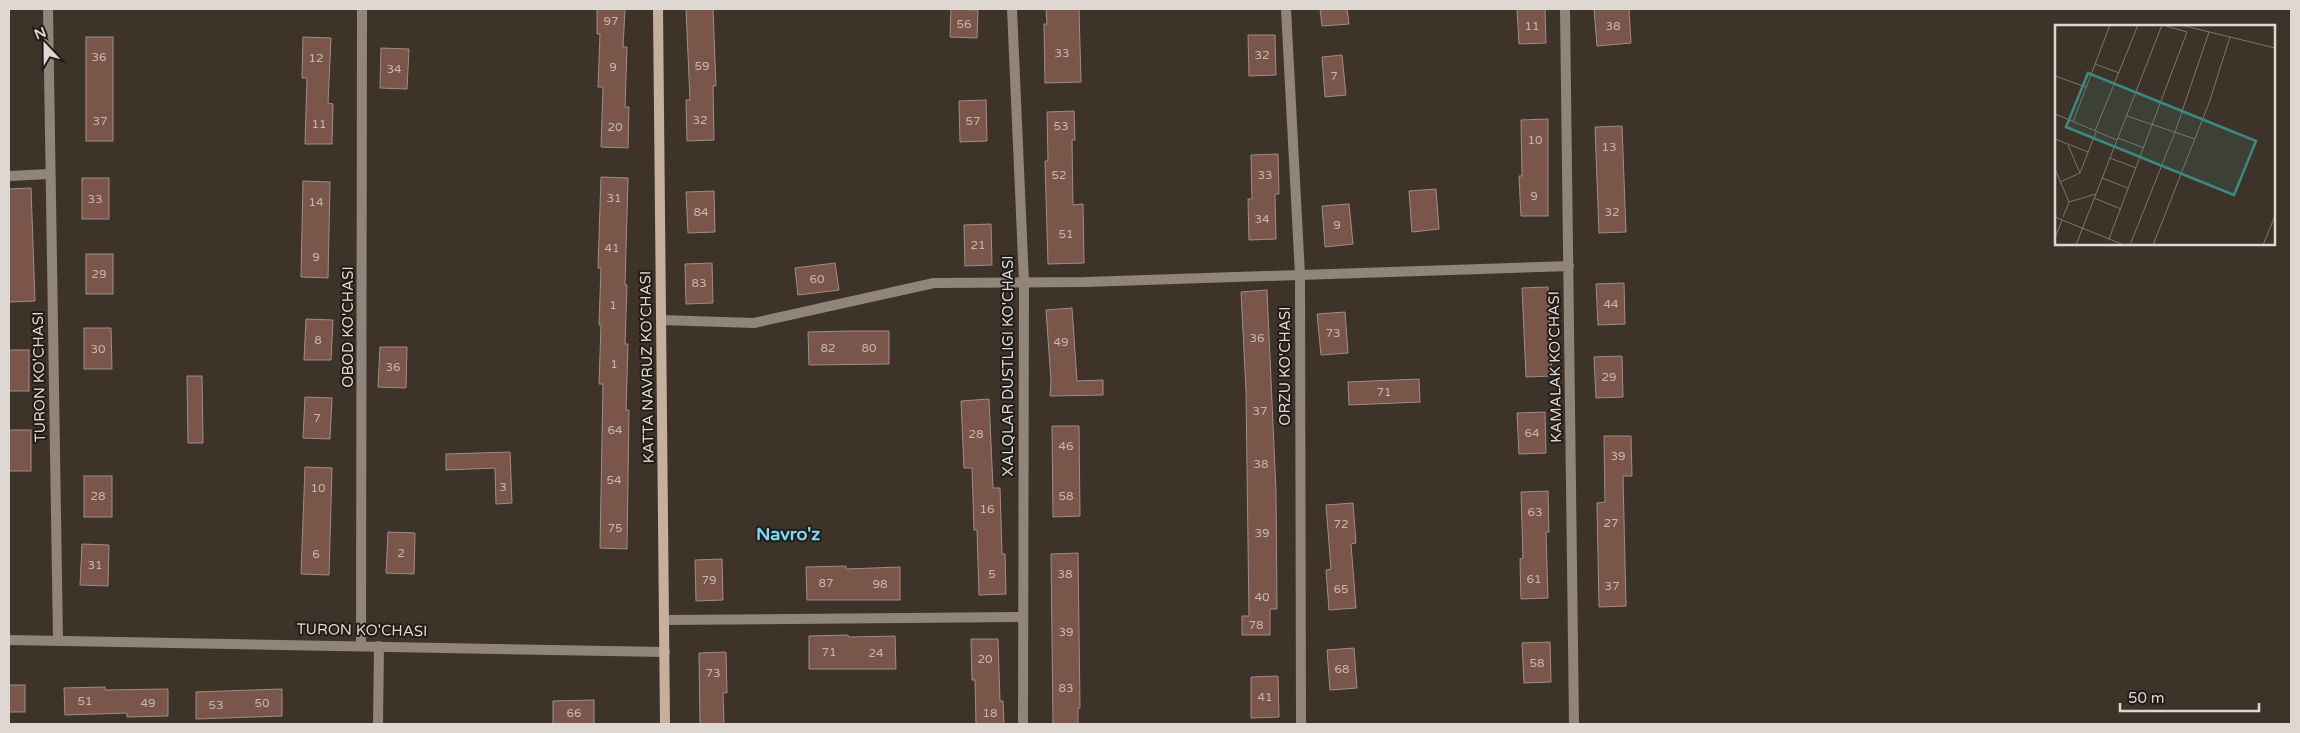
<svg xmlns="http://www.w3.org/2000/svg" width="2300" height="733" font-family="'Varela Round',sans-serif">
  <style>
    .building { fill: #7a554a; stroke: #9f8d88 }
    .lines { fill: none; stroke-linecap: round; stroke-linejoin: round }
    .street { stroke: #918479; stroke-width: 10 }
    .secondary { stroke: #c5b09e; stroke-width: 10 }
    .labels { text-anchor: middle; stroke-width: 4; stroke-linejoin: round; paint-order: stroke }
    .number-label { font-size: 12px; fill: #c6b7b0 }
    .street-label { font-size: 15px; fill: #dfd8d2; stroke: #211c17 }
    .quarter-label { font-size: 18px; font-weight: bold; fill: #79d9f7; stroke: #211c17 }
    .inset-road { fill: none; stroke: #7e756d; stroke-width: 1 }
    .view { fill: #398a82; fill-opacity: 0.15; stroke: #398a82; stroke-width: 2.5 }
    .inset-edge { fill: none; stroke: #dfd8d2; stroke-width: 2.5 }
  </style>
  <rect width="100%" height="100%" fill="#3e3329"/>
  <g class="building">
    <path d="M597,9H625L623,47H627L625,107H629L628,148L601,147L603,87H598L600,34H597Z"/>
    <path d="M686,9H713L716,86H713L714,140L687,141L686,100H690Z"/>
    <path d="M951,9L978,10L977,38L950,37Z"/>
    <path d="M1046,9H1079L1081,82L1045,83L1044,24H1047Z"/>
    <path d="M1320,9H1347L1349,24L1322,26Z"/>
    <path d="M1517,9H1545L1546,43L1519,44Z"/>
    <path d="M1594,9H1629L1631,43L1597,46Z"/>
    <path d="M1248,35H1275L1276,75L1249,76Z"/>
    <rect x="86" y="37" width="27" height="104"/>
    <path d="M303,37L331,38L328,103L333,104L332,144H305L307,78H302Z"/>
    <path d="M381,48L409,49L407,89L380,88Z"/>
    <path d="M1342,55L1346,95L1325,97L1322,57Z"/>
    <path d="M986,100L987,141L960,142L959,101Z"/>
    <path d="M1074,111L1075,140H1072L1073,205L1083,204L1084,263L1048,264L1045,161H1048L1047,112Z"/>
    <path d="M1548,119V216H1521L1519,176H1522L1521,120Z"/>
    <path d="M1622,126L1626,232L1599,233L1595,127Z"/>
    <path d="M1278,154L1279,194H1275L1276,239L1249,240L1248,199H1252L1251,155Z"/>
    <path d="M601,177L628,178L625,285H627L625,344H628L626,410H629L627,549L600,548L603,384H599L601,325H599L601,268H598Z"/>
    <rect x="82" y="178" width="27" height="41"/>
    <path d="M303,181L330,182L328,278L301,277Z"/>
    <path d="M31,188L35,301L9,302V189Z"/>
    <path d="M1436,189L1439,229L1412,232L1409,191Z"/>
    <path d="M714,191L715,232L688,233L686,192Z"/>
    <path d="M1349,204L1353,244L1325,247L1322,206Z"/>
    <path d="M991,224L992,265L965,266L964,225Z"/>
    <rect x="86" y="254" width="27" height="40"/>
    <path d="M712,263L713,303L686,304L685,264Z"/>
    <path d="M835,263L839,290L798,295L795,268Z"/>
    <path d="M1624,283L1625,324L1598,325L1596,284Z"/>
    <path d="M1548,287L1552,376L1526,377L1522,288Z"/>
    <path d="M1267,290L1276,492L1277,609H1270V635H1242V616H1249L1246,391L1241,292Z"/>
    <path d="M1072,308L1077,381L1103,380V395L1050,396L1051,381L1046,310Z"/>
    <path d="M1345,312L1348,353L1321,355L1317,314Z"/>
    <path d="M306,319L333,320L331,360H304Z"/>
    <path d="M84,328H111L112,369H84Z"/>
    <path d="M848,331H889V364L809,365L808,332Z"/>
    <path d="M380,347H407L406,388L378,387Z"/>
    <rect x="9" y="350" width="20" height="41"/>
    <path d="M1622,356L1623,397L1596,398L1594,357Z"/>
    <path d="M187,376H202L203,443H188Z"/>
    <path d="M1419,379L1420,402L1349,405L1348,382Z"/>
    <path d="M305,397L332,398L330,439L303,438Z"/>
    <path d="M989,399L993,488H1000L1002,554H1005L1006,594L979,595L977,530H974L972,468H964L961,401Z"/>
    <path d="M1545,412L1546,453L1519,454L1517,413Z"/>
    <path d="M1052,426H1079L1080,516L1053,517Z"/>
    <rect x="9" y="430" width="22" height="41"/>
    <path d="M1604,436H1631L1632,476H1623L1626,606L1599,607L1597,503L1605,502Z"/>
    <path d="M510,452L512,503L496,504L495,468L446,470V454Z"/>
    <path d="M305,467L332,468L329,575L301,574Z"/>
    <rect x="84" y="476" width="28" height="41"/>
    <path d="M1548,491L1549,532H1546L1548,598L1521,599L1520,559L1523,558L1521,492Z"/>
    <path d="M1353,503L1356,543L1351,544L1356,608L1329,610L1326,570L1331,569L1326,505Z"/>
    <path d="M388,532L415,533L414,574L386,573Z"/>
    <path d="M82,544L109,545L108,586L80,585Z"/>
    <path d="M1078,553L1080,708H1078V724H1053L1051,554Z"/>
    <path d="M722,559L723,600L696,601L695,560Z"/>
    <path d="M846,566V569L900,567V600H807L806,567Z"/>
    <path d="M848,635L849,637L895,636L896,669H809V636Z"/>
    <path d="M971,639H998L1000,701H1003L1004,724H976L975,680H972Z"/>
    <path d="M1550,642L1551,682L1524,683L1522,643Z"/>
    <path d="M1354,648L1357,688L1330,690L1327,650Z"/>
    <path d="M726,652L727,693H723L724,724H700L699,653Z"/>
    <path d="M1278,676L1279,717L1251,718V677Z"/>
    <rect x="9" y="685" width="16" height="27"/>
    <path d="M105,687V690L168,689V716L127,717V713L65,715L64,688Z"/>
    <path d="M282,689V716L196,719V692Z"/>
    <path d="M594,700V724H553V701Z"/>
  </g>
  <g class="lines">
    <g class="street">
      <path d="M48,9L58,640"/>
      <path d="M1012,9L1024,282L1023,724"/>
      <path d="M1286,9L1300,275L1301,724"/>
      <path d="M1565,9L1574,724"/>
      <path d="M9,176L50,174"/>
      <path d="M661,320L754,323L934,283L1086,282L1569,266"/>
      <path d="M664,620L1023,617"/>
      <path d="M9,640L665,652"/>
      <path d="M361,645L362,9"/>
      <path d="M378,724L379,646"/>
    </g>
    <path class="secondary" d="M658,9L665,724"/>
  </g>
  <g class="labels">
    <g class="number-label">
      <text x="611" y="25">97</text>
      <text x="964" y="28">56</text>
      <text x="1532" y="30">11</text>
      <text x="1613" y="30">38</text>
      <text x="1062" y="57">33</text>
      <text x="1262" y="59">32</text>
      <text x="99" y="61">36</text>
      <text x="316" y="62">12</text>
      <text x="702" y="70">59</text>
      <text x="613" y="71">9</text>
      <text x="394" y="73">34</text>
      <text x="1334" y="80">7</text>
      <text x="700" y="124">32</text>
      <text x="100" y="125">37</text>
      <text x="973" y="125">57</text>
      <text x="319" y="128">11</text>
      <text x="1061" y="130">53</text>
      <text x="615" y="131">20</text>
      <text x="1535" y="144">10</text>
      <text x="1609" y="151">13</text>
      <text x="1059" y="179">52</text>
      <text x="1265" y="179">33</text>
      <text x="1534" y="200">9</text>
      <text x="614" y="202">31</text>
      <text x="95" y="203">33</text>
      <text x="316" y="206">14</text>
      <text x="701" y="216">84</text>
      <text x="1612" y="216">32</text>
      <text x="1262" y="223">34</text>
      <text x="1337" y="229">9</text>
      <text x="1066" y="238">51</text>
      <text x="978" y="249">21</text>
      <text x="612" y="252">41</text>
      <text x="316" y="261">9</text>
      <text x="99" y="278">29</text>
      <text x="817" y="283">60</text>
      <text x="699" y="287">83</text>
      <text x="1611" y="308">44</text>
      <text x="613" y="309">1</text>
      <text x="1333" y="337">73</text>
      <text x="1257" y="342">36</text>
      <text x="318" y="344">8</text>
      <text x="1061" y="346">49</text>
      <text x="828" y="352">82</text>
      <text x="869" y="352">80</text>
      <text x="98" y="353">30</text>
      <text x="614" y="368">1</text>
      <text x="393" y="371">36</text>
      <text x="1609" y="381">29</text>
      <text x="1384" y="396">71</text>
      <text x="1260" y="415">37</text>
      <text x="317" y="422">7</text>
      <text x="615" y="434">64</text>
      <text x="1532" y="437">64</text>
      <text x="976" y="438">28</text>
      <text x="1066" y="450">46</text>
      <text x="1618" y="460">39</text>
      <text x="1261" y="468">38</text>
      <text x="614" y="484">54</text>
      <text x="503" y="491">3</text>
      <text x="318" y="492">10</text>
      <text x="98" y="500">28</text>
      <text x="1066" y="500">58</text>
      <text x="987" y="513">16</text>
      <text x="1535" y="516">63</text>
      <text x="1611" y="527">27</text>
      <text x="1341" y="528">72</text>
      <text x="615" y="532">75</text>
      <text x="1262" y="537">39</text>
      <text x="401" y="557">2</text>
      <text x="316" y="558">6</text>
      <text x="95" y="569">31</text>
      <text x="992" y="578">5</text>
      <text x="1065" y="578">38</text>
      <text x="1534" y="583">61</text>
      <text x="709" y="584">79</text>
      <text x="826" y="587">87</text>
      <text x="880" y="588">98</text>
      <text x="1612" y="590">37</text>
      <text x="1341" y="593">65</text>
      <text x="1262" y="601">40</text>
      <text x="1256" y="629">78</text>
      <text x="1066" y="636">39</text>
      <text x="829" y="656">71</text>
      <text x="876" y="657">24</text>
      <text x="985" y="663">20</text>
      <text x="1537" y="667">58</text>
      <text x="1342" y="673">68</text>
      <text x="713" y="677">73</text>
      <text x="1066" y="692">83</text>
      <text x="1265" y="701">41</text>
      <text x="85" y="705">51</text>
      <text x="148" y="707">49</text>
      <text x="262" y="707">50</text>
      <text x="216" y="709">53</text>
      <text x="574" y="717">66</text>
      <text x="990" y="717">18</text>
    </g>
    <g class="street-label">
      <text transform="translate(348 327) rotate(-90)" y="5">OBOD KO'CHASI</text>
      <text transform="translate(1008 366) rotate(-90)" y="5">XALQLAR DUSTLIGI KO'CHASI</text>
      <text transform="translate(1285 366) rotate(-90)" y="5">ORZU KO'CHASI</text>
      <text transform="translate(647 367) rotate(-91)" y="5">KATTA NAVRUZ KO'CHASI</text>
      <text transform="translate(1555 367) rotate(-91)" y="5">KAMALAK KO'CHASI</text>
      <text transform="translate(39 377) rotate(-91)" y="5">TURON KO'CHASI</text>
      <text transform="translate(362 630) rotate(1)" y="5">TURON KO'CHASI</text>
    </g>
    <g class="quarter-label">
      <text x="788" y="540">Navro'z</text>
    </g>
  </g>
  <g transform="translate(2055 25)">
    <rect width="220" height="220" fill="#3e3329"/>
    <path class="inset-road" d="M126,0L220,23M40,39L64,48M0,51L31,62M0,89L62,115M72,91L140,114M18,97L55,0M40,106L83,0M63,113L89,123M0,114L33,127M13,120L25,148M55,133L81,143M0,144L14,177M47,153L73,163M5,157L25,148L41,107M39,173L66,184M0,192L69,220M8,192L14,177L41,169M0,213L7,195M54,214L132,7L108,0M21,220L107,0M75,220L120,107L154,7M98,220L154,78L175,12M208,220L220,191"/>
    <path class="view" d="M33,48L201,116L179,170L11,102Z"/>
    <rect width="220" height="220" class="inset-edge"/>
  </g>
  <rect width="2300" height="733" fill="none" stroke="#dfd8d2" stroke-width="20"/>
  <g transform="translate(45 45) rotate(338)" stroke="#211c17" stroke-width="4" paint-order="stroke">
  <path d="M0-4L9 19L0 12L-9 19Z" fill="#dfd8d2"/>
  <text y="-8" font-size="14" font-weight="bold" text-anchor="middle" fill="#dfd8d2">N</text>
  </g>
  <path d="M2120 703v8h139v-8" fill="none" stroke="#dfd8d2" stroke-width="2.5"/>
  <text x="2128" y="703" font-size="15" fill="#dfd8d2" stroke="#211c17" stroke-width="4" paint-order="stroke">50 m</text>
</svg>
